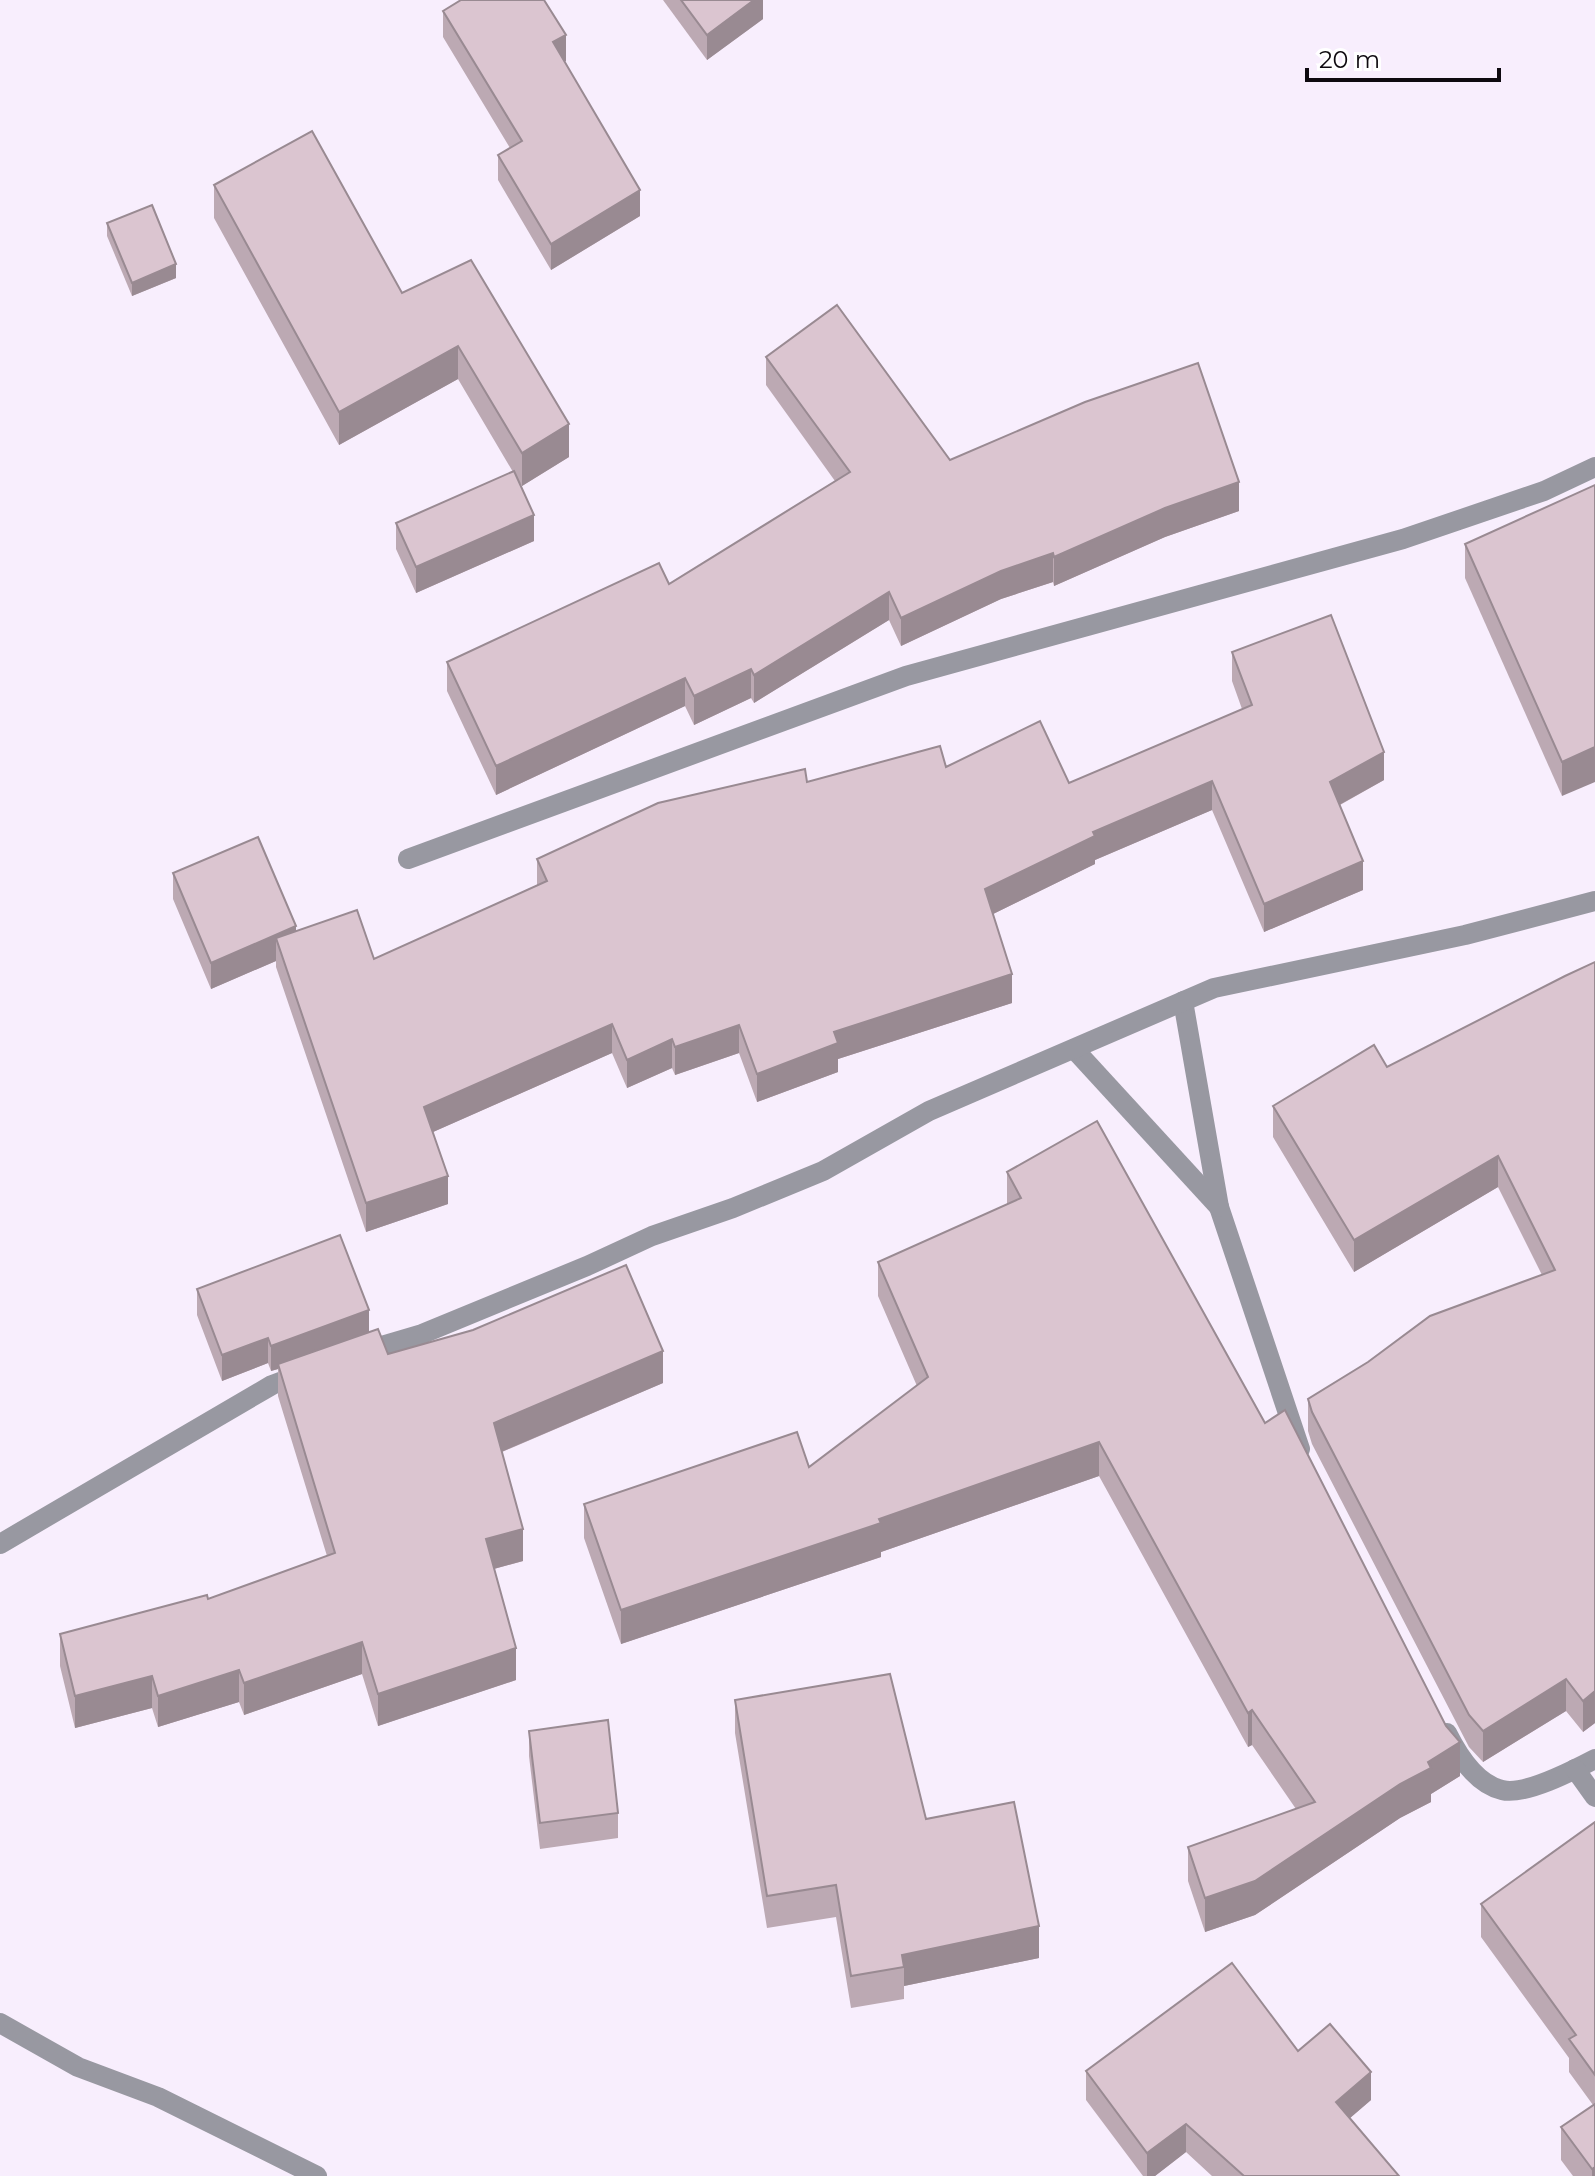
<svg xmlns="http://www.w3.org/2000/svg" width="1595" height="2176" font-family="Montserrat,sans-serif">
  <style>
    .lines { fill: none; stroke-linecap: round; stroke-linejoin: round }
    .street { stroke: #9898a1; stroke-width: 20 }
    .wall { fill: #bca9b3 }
    .shaded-wall { fill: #998a92 }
    .building { fill: #dbc5d0; stroke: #998a92; stroke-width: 2 }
  </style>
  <rect width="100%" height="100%" fill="#f8eefd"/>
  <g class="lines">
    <g class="street">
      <path d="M408,859L906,676L1403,539L1544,491L1595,467"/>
      <path d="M1183,1001L1219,1207L1300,1449"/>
      <path d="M1074,1049L1219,1207"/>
      <path d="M361,1352L422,1334L587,1266L652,1236L733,1208L823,1171L929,1111L1214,988L1465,935L1595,901"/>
      <path d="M0,1544L272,1385L301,1374"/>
      <path d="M1447,1733C1458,1755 1476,1784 1502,1790C1525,1796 1574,1770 1595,1759"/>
      <path d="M1575,1769L1595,1797"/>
      <path d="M0,2023L78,2067L158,2097L317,2176"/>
    </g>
  </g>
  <g class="wall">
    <path d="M663,0H763V19L707,60Z"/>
    <path d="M443,11L566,61H565L640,216L551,270L498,180V155L510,148L443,37Z"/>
    <path d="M214,185L402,293L471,260L569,457L522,486L518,480L534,541L416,593L396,549V523L513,472L458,379L339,445L214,218Z"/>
    <path d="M107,223L176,278L132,296L107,236Z"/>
    <path d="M766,357L950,460L1239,511L1165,537L1054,586L1053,582L1001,599L901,646L889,620L754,703L751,698L694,725L685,706L496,795L447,691V662L669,584L835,481L766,385Z"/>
    <path d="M1595,485L1562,796L1465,578V544Z"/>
    <path d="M1232,652L1384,780L1340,805L1363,890L1264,932L1212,810L1095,860V864L993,914L1012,1003L838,1059V1072L757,1102L739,1053L675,1075L672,1068L627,1088L612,1053L433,1132L448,1204L366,1232L276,967V961L211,989L173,899V873L296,931L374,959L537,885V859L807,782L946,767L1069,783L1242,709L1232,681Z"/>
    <path d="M1595,962V1723L1583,1732L1566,1711L1483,1762L1469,1747L1312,1444L1308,1431V1399L1542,1275L1498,1187L1354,1272L1273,1137V1106L1387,1067Z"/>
    <path d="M1007,1172L1460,1776L1431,1794V1802L1400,1818L1255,1915L1205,1932L1188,1881V1847L1296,1809L1252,1745L1248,1747L1099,1476L881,1552V1557L621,1644L584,1538V1504L809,1467L917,1386L878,1296V1262L1007,1204Z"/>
    <path d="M197,1289L369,1332L388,1354L663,1383L502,1452L523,1561L494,1569L516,1680L378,1726L362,1674L244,1715L239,1702L158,1727L152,1708L75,1728L60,1666V1634L208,1599L327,1556L278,1396V1369L271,1371L268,1363L222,1381L197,1315Z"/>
    <path d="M735,1700L926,1819L1039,1958L904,1986V1999L851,2008L836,1917L767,1928L735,1733Z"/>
    <path d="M529,1731L618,1813V1838L540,1849L529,1756Z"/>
    <path d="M1595,1822V2176H1573L1561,2160V2127L1593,2105L1569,2072V2058L1481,1937V1904Z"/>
    <path d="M1298,2051L1371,2100L1350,2118L1399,2176H1212L1186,2152L1155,2176H1143L1086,2100V2071Z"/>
  </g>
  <g class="shaded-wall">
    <path d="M754,0H763V19L707,60V35Z"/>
    <path d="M566,35V61L553,68V42Z"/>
    <path d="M640,190V216L551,270V244Z"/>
    <path d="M176,264V278L132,296V283Z"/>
    <path d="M458,346V379L339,445V412Z"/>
    <path d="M569,424V457L522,486V453Z"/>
    <path d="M1239,482V511L1165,537L1054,586V557L1165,508Z"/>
    <path d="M534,515V541L416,593V567Z"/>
    <path d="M1053,553V582L1001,599L901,646V618L1001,571Z"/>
    <path d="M889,592V620L754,703V675Z"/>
    <path d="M751,669V698L694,725V696Z"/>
    <path d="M685,678V706L496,795V766Z"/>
    <path d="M1595,747V782L1562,796V762Z"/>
    <path d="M1384,752V780L1330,810V782Z"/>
    <path d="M1212,781V810L1095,860V864L985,918V889L1093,832Z"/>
    <path d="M1363,861V890L1264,932V904Z"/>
    <path d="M296,926V952L276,938V961L211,989V963Z"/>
    <path d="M1012,974V1003L838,1059V1072L757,1102V1074L834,1032Z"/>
    <path d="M612,1024V1053L424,1136V1107Z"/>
    <path d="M739,1025V1053L675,1075V1047Z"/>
    <path d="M672,1039V1068L627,1088V1060Z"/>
    <path d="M1498,1156V1187L1354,1272V1240Z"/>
    <path d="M448,1176V1204L366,1232V1203Z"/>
    <path d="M369,1310V1336L278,1364V1369L271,1371V1346Z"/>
    <path d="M268,1338V1363L222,1381V1355Z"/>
    <path d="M663,1351V1383L494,1455V1423Z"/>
    <path d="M1099,1442V1476L881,1552V1557L621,1644V1610Z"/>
    <path d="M523,1529V1561L486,1571V1539Z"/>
    <path d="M362,1642V1674L244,1715V1683Z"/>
    <path d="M516,1648V1680L378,1726V1694Z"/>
    <path d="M239,1670V1702L158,1727V1696Z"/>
    <path d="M152,1676V1708L75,1728V1696Z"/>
    <path d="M1566,1679V1711L1483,1762V1731Z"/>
    <path d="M1595,1691V1723L1583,1732V1701Z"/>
    <path d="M1252,1710V1745L1248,1747V1713Z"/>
    <path d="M1460,1742V1776L1431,1794V1802L1400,1818L1255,1915L1205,1932V1898Z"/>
    <path d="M1039,1926V1958L904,1986V1967L902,1955Z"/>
    <path d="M1371,2072V2100L1336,2130V2102Z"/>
    <path d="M1186,2124V2152L1155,2176H1147V2153Z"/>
    <path d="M1595,2167V2176H1592V2169Z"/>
  </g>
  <g class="building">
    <path d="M461,0H544L566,35L553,42L640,190L551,244L498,155L522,141L443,11Z"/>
    <path d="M681,0H754L707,35Z"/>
    <path d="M312,131L402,293L471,260L569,424L522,453L458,346L339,412L214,185Z"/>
    <path d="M152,205L176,264L132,283L107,223Z"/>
    <path d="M837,305L950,460L1085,402L1198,363L1239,482L1165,508L1054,557L1053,553L1001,571L901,618L889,592L754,675L751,669L694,696L685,678L496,766L447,662L659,563L669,584L850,472L766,357Z"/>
    <path d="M514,471L534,515L416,567L396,523Z"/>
    <path d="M1595,485V747L1562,762L1465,544Z"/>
    <path d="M1331,615L1384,752L1330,782L1363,861L1264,904L1212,781L1093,832L1095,836L985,889L1012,974L834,1032L838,1043L757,1074L739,1025L675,1047L672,1039L627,1060L612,1024L424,1107L448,1176L366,1203L276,938L357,910L374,959L547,881L537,859L658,803L805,769L807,782L940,746L946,767L1040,721L1069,783L1252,705L1232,652Z"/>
    <path d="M258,837L296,926L211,963L173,873Z"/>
    <path d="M1595,962V1691L1583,1701L1566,1679L1483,1731L1469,1715L1312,1412L1308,1399L1368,1362L1430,1316L1555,1270L1498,1156L1354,1240L1273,1106L1374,1045L1387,1067L1565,976Z"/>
    <path d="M1097,1121L1265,1423L1285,1410L1446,1726L1460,1742L1428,1762L1431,1768L1400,1784L1255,1881L1205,1898L1188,1847L1315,1802L1252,1710L1248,1713L1099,1442L879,1519L881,1523L621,1610L584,1504L797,1432L809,1467L928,1377L878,1262L1021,1198L1007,1172Z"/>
    <path d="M340,1235L369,1310L271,1346L268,1338L222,1355L197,1289Z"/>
    <path d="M626,1265L663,1351L494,1423L523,1529L486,1539L516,1648L378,1694L362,1642L244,1683L239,1670L158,1696L152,1676L75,1696L60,1634L207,1595L208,1599L335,1553L278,1364L378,1329L388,1354L473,1330Z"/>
    <path d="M890,1674L926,1819L1014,1802L1039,1926L902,1955L904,1967L851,1976L836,1885L767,1896L735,1700Z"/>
    <path d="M608,1720L618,1813L540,1823L529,1731Z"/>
    <path d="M1595,1822V2075L1569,2039L1576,2035L1481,1904Z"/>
    <path d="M1232,1963L1298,2051L1330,2024L1371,2072L1336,2102L1399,2176H1244L1186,2124L1147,2153L1086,2071Z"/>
    <path d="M1595,2104V2167L1592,2169L1561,2127Z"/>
  </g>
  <path d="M1307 68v12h192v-12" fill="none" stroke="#0e090f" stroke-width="4"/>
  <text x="1319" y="68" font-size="24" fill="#0e090f" stroke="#ffffff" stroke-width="6" paint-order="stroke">20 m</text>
</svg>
